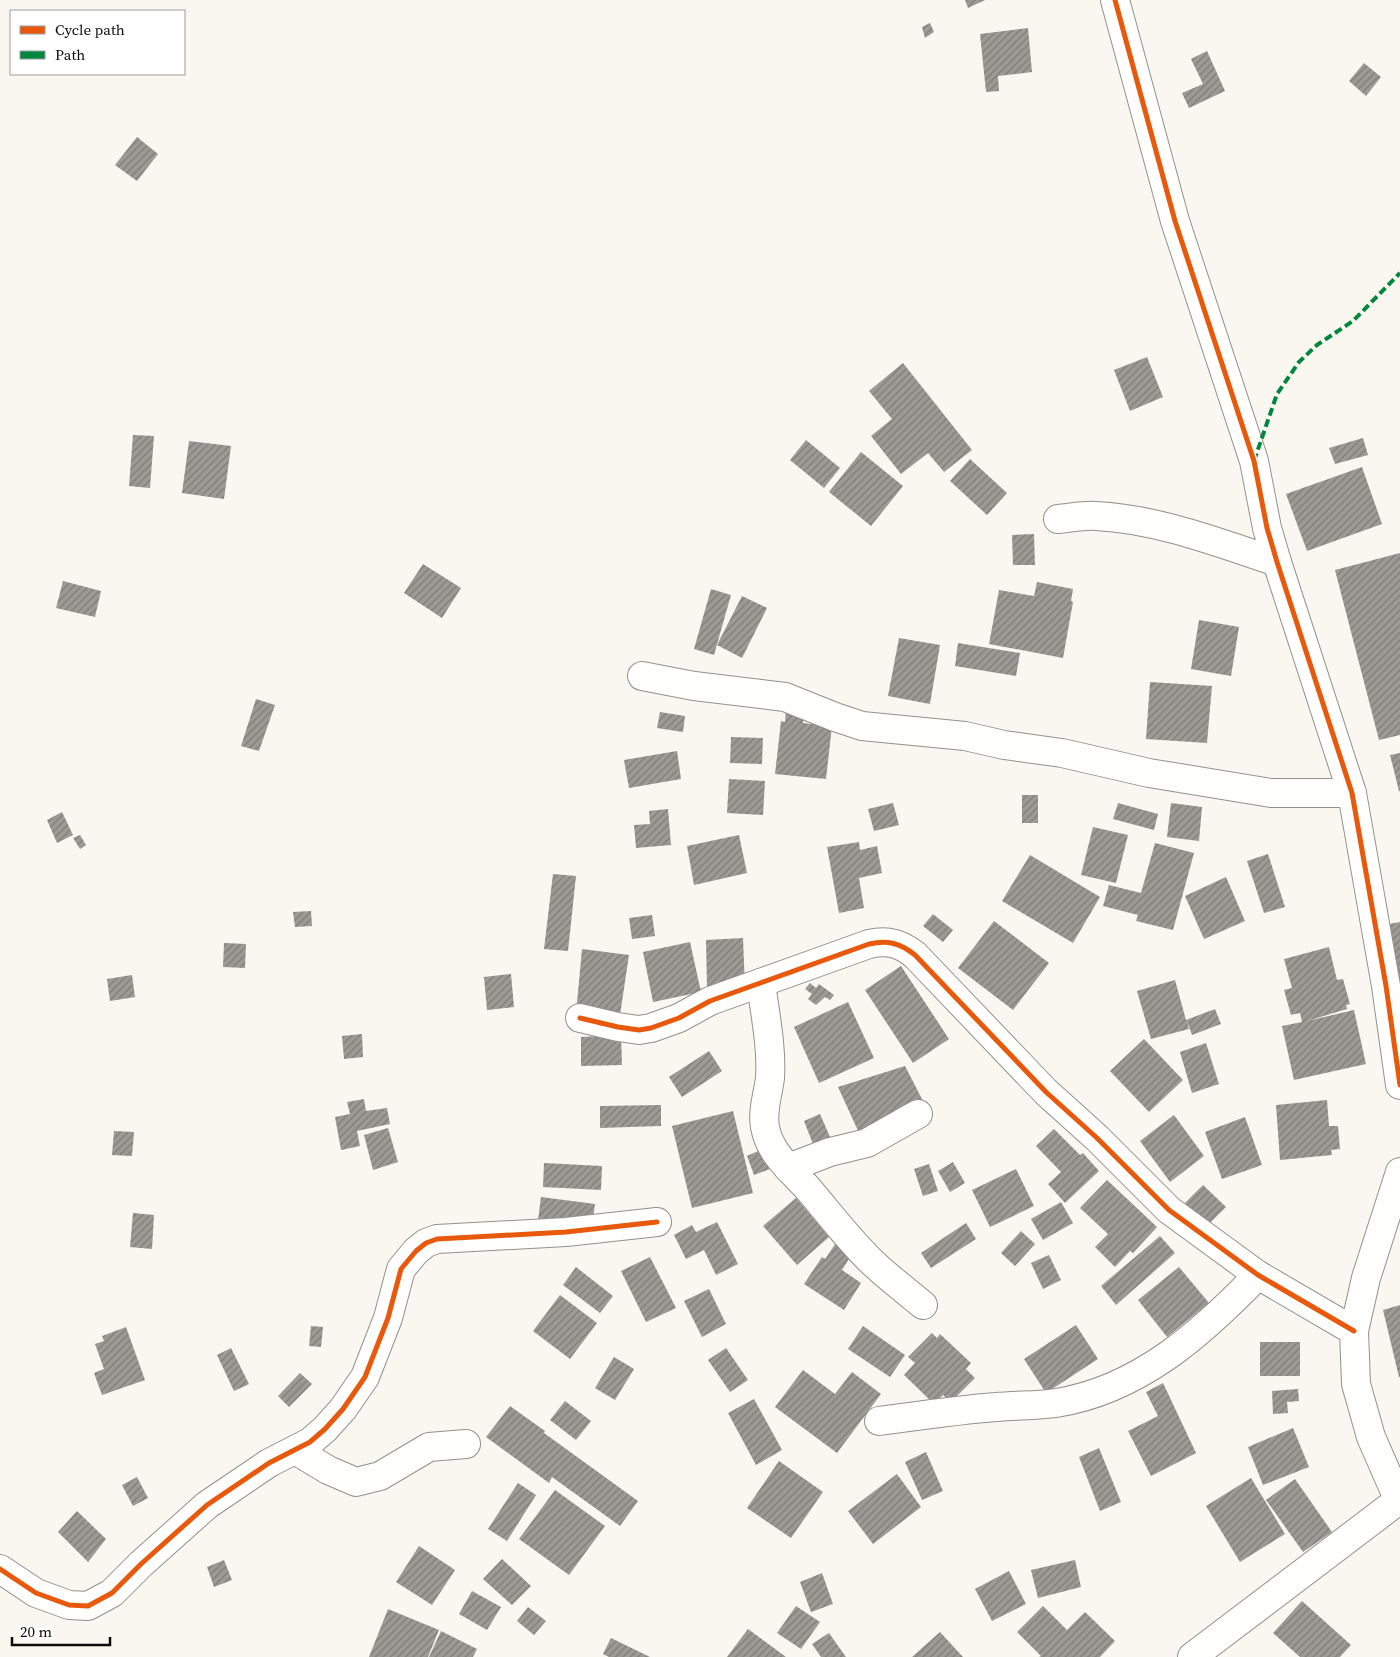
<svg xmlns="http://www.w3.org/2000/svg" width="1400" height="1657" font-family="'Source Serif 4',serif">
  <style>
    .building { fill: url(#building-hatch) }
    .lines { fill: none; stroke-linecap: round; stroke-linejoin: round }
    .minor-casing { stroke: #92918e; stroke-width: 30 }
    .minor { stroke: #fefefd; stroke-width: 28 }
    .quiet { stroke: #00873e; stroke-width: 4; stroke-dasharray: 8 4; stroke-linecap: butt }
    .cycleway-casing { stroke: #fff; stroke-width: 8 }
    .cycleway { stroke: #e8590c; stroke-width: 5 }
  </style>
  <defs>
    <pattern id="building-hatch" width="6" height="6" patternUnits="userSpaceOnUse" patternTransform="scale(1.25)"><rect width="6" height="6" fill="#9c9a95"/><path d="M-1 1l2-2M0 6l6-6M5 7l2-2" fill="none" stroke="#7d7c78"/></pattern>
  </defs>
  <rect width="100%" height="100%" fill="#f9f7ef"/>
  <g class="building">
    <path d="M965,0H985L968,8Z"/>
    <path d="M930,23L934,32L925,38L922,27Z"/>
    <path d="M1028,28L1032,72L998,76L999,91L986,92L980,34Z"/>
    <path d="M1207,51L1225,91L1189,108L1182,93L1203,84L1191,59Z"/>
    <path d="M1364,63L1381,77L1366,96L1349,81Z"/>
    <path d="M137,137L158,154L137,181L115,165Z"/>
    <path d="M1147,357L1163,397L1130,411L1114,370Z"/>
    <path d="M903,363L972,450L944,472L928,453L901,474L871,436L892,419L869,391Z"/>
    <path d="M133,435L154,436L150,488L129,486Z"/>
    <path d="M1363,438L1368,455L1335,464L1329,448Z"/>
    <path d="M806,440L840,468L824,488L790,460Z"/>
    <path d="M189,441L231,446L224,499L182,493Z"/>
    <path d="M861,452L903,486L871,526L829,492Z"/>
    <path d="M970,459L1007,493L987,515L950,481Z"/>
    <path d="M1362,467L1382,524L1307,551L1286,494Z"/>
    <path d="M1034,534L1035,565H1013L1012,535Z"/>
    <path d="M1400,553V735L1379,740L1335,570Z"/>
    <path d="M423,564L461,588L442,618L404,593Z"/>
    <path d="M63,581L101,591L95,617L56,608Z"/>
    <path d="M1037,582L1073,589L1071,601L1073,602L1063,658L989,644L999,590L1034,596Z"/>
    <path d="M711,589L731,595L714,655L694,649Z"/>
    <path d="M742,596L767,608L742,658L717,645Z"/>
    <path d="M1199,620L1239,627L1231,676L1191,669Z"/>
    <path d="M899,638L940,645L930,704L888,696Z"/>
    <path d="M958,643L1020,653L1016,676L955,666Z"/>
    <path d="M1150,682L1212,686L1207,743L1146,739Z"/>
    <path d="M256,699L275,705L259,751L241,746Z"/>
    <path d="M786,709L805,710L803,723L832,726L826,779L775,774L781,721L785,722Z"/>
    <path d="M660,712L685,716L683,732L657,728Z"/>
    <path d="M731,737L763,738L762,764L730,763Z"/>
    <path d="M677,751L681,779L629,788L624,760Z"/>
    <path d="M1400,753V791H1399L1390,755Z"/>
    <path d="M729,779L765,781L763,815L727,813Z"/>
    <rect x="1022" y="795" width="16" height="28"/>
    <path d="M893,803L899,825L874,831L868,809Z"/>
    <path d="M1118,803L1158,814L1154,830L1113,819Z"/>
    <path d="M1171,803L1202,807L1199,841L1167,837Z"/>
    <path d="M668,809L671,845L636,848L634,825L650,824L649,811Z"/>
    <path d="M62,812L73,835L57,843L47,820Z"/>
    <path d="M1093,827L1128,835L1116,883L1081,875Z"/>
    <path d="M80,835L86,845L80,849L73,838Z"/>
    <path d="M739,835L747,873L694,885L687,846Z"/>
    <path d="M859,842L860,850L877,846L882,873L859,878L864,908L839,913L827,847Z"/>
    <path d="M1155,843L1194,853L1173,930L1136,921L1138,915L1103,906L1109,885L1141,893Z"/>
    <path d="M1268,854L1285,907L1264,913L1247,861Z"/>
    <path d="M1030,855L1100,897L1073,943L1002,901Z"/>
    <path d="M553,874L576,876L568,951L544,949Z"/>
    <path d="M1226,877L1245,921L1204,939L1185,896Z"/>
    <path d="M311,911L312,926L295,927L293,912Z"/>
    <path d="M933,914L953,930L943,942L923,926Z"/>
    <path d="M652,915L655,936L632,939L629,918Z"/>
    <path d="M994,921L1049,963L1013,1010L958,968Z"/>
    <path d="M1400,922V991L1389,924Z"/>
    <path d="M743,938L745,988L707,989L706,940Z"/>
    <path d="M690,942L701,992L653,1002L643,952Z"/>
    <path d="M224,943L246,944L245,968L223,967Z"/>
    <path d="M1329,947L1337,980L1343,979L1350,1004L1346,1005L1347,1009L1307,1021L1354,1010L1366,1064L1294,1080L1282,1026L1302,1022L1300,1013L1291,1015L1284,990L1292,988L1284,959Z"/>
    <path d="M582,949L629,955L620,1015L576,1013Z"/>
    <path d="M901,966L949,1039L913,1063L865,990Z"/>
    <path d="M511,974L514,1007L487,1010L484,977Z"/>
    <path d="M132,975L135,997L110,1001L107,979Z"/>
    <path d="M1175,980L1186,1020L1215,1009L1221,1024L1192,1035L1187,1021L1189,1029L1151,1039L1137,991Z"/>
    <path d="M810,983L816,988L819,984L834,995L830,1000L825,997L816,1005L808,999L812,994L805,989Z"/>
    <path d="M848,1002L874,1058L819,1083L794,1027Z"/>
    <path d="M362,1034L363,1057L344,1059L342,1036Z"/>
    <path d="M621,1035L622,1065L581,1066V1037Z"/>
    <path d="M1144,1039L1183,1080L1149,1112L1110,1071Z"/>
    <path d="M1206,1043L1219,1084L1192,1093L1180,1052Z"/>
    <path d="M709,1051L722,1071L682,1097L669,1077Z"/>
    <path d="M905,1066L923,1101L860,1135L838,1087Z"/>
    <path d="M364,1099L366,1111L387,1108L390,1124L357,1131L360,1146L341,1150L335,1117L350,1114L347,1102Z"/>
    <path d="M1327,1100L1329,1126H1338L1340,1149L1331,1150L1332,1155L1280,1160L1276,1105Z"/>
    <path d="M661,1105V1126L600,1128V1106Z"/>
    <path d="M733,1111L753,1193L692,1208L672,1126Z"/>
    <path d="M820,1114L830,1137L813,1144L804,1121Z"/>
    <path d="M1174,1115L1204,1156L1170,1182L1140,1141Z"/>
    <path d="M1245,1117L1262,1165L1222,1179L1205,1132Z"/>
    <path d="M388,1128L398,1162L373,1170L364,1135Z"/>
    <path d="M1054,1129L1080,1155L1083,1153L1099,1171L1065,1203L1048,1184L1061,1172L1036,1146Z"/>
    <path d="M114,1131L134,1132L132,1156L112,1155Z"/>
    <path d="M767,1147L775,1167L754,1175L747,1156Z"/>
    <path d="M953,1162L965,1183L950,1192L938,1171Z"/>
    <path d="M544,1163L602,1166L601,1190L543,1187Z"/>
    <path d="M929,1164L938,1191L923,1196L914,1169Z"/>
    <path d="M1016,1169L1034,1206L990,1227L972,1190Z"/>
    <path d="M1107,1180L1157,1227L1133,1253L1130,1251L1115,1267L1095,1247L1108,1234L1080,1208Z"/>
    <path d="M1203,1185L1226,1207L1208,1225L1185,1203Z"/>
    <path d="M541,1197L595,1204L592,1226L538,1220Z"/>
    <path d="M796,1198L829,1237L797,1265L763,1226Z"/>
    <path d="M1061,1202L1073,1223L1043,1240L1031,1219Z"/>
    <path d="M133,1213L154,1215L152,1249L130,1247Z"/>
    <path d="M717,1222L738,1264L716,1275L704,1250L686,1259L674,1235L692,1225L696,1232Z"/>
    <path d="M966,1223L976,1239L931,1268L921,1253Z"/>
    <path d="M1021,1231L1035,1244L1015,1266L1001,1253Z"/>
    <path d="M1160,1236L1175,1253L1116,1305L1101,1286Z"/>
    <path d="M838,1240L854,1251L842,1270L861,1283L844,1310L804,1284L822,1257L825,1259Z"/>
    <path d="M1049,1255L1061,1280L1043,1289L1031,1263Z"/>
    <path d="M650,1257L676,1308L646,1322L621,1271Z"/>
    <path d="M576,1267L613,1296L600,1313L563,1285Z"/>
    <path d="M1179,1267L1209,1303L1167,1337L1138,1300Z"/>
    <path d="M709,1289L726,1324L702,1337L684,1301Z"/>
    <path d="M560,1295L597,1323L570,1359L533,1331Z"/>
    <path d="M1400,1305V1377H1399L1383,1310Z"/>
    <path d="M1076,1325L1098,1359L1046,1393L1024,1359Z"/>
    <path d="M311,1326L323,1327L321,1347L309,1346Z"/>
    <path d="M863,1326L905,1355L890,1377L848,1349Z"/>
    <path d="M126,1327L145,1380L102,1395L94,1373L104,1369L95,1344L104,1341L102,1336Z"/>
    <path d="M932,1333L937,1338L940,1334L971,1363L966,1369L975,1378L951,1402L943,1395L934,1404L904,1375L915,1363L908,1357Z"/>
    <rect x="1260" y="1342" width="40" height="34"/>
    <path d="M231,1348L249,1384L234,1391L217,1355Z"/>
    <path d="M726,1348L748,1380L730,1392L708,1360Z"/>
    <path d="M614,1357L634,1369L615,1400L595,1388Z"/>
    <path d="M803,1370L835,1394L852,1372L881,1394L837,1453L775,1407Z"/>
    <path d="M300,1373L312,1384L289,1407L278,1396Z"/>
    <path d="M1163,1383L1196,1453L1151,1476L1128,1431L1158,1416L1146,1392Z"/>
    <path d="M1298,1389L1299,1401L1287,1402L1288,1413L1273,1414L1272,1391Z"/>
    <path d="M754,1399L782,1450L756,1465L728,1413Z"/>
    <path d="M565,1401L591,1421L576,1440L550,1420Z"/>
    <path d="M510,1406L545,1431L544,1433L638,1501L620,1526L552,1477L549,1483L486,1437Z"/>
    <path d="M1293,1428L1309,1467L1263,1485L1248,1447Z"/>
    <path d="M1099,1448L1121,1502L1100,1511L1079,1457Z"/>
    <path d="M926,1452L943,1491L922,1500L905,1462Z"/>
    <path d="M779,1461L823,1492L791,1538L747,1508Z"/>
    <path d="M897,1474L921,1507L873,1544L848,1511Z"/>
    <path d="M137,1477L148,1498L133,1506L122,1485Z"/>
    <path d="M1251,1478L1285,1534L1240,1562L1206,1506Z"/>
    <path d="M1295,1479L1332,1532L1303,1552L1266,1500Z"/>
    <path d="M518,1483L536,1495L507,1541L488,1529Z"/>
    <path d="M555,1490L605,1526L569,1575L519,1539Z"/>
    <path d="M77,1511L106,1539L88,1562L58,1532Z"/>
    <path d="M419,1546L455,1570L432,1605L396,1582Z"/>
    <path d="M502,1559L531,1586L512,1605L483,1579Z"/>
    <path d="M224,1560L232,1580L214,1587L207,1567Z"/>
    <path d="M1075,1560L1081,1587L1038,1598L1031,1570Z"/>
    <path d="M1009,1571L1026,1604L992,1621L975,1589Z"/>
    <path d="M822,1573L833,1604L811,1612L800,1582Z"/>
    <path d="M472,1591L501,1607L487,1630L459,1614Z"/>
    <path d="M1302,1601L1351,1645L1340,1657H1300L1273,1633Z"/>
    <path d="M796,1606L820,1622L801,1649L777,1633Z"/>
    <path d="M1043,1606L1067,1630L1085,1612L1115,1641L1100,1657H1039L1041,1656L1017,1632Z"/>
    <path d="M528,1607L546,1621L534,1635L517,1621Z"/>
    <path d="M388,1609L439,1630L428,1657H369Z"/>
    <path d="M748,1629L786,1657H727Z"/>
    <path d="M441,1631L477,1649L473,1657H429Z"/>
    <path d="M940,1632L963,1657H912Z"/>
    <path d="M829,1633L846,1657H821L812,1644Z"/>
    <path d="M611,1638L650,1657H609L603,1654Z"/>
  </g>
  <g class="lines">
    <defs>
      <g id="minor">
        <path d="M1115,0L1175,221L1254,461L1267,528L1277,562L1352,793L1386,986L1400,1085"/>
        <path d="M1058,519C1070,518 1084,515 1096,516C1158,519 1219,543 1277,562"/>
        <path d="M642,676L694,686L785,697L835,717L862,726L965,736L1004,745L1062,753L1149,773L1271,793H1352"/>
        <path d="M761,983C765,1014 772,1047 770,1078C768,1094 762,1111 765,1127C770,1155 793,1171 810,1191C831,1216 850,1241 873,1263C889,1278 906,1291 923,1305"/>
        <path d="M580,1018L618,1027L639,1030L651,1028L679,1018L710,1001L869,944C888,940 900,943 915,955L1046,1092L1097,1138L1169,1210L1258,1275L1354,1331"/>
        <path d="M788,1168L830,1152L867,1143L918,1114"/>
        <path d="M1400,1172L1366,1278L1354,1331L1356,1384L1371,1437L1400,1503"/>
        <path d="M879,1421C917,1416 957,1410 996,1407C1016,1405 1036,1406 1056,1403C1139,1390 1202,1333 1258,1275"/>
        <path d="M295,1450L328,1470L356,1482L380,1476L429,1447L466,1444"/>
        <path d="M0,1569L36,1593L69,1605L88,1606L112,1593L141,1564L207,1505L269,1463L310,1442L325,1429L343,1409L365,1377L388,1318L401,1269L416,1251L426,1243L437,1239L566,1232L657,1222"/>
        <path d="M1192,1657L1399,1500"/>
      </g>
    </defs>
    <use href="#minor" class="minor-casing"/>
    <use href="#minor" class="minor"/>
    <path class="quiet" d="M1254,461L1277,394L1299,362L1317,345L1353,321L1400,273"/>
    <defs>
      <g id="cycleway">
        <path d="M1115,0L1175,221L1254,461L1267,528L1277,562L1352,793L1386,986L1400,1085"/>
        <path d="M580,1018L618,1027L639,1030L651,1028L679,1018L710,1001L869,944C888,940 900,943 915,955L1046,1092L1097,1138L1169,1210L1258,1275L1354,1331"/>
        <path d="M0,1569L36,1593L69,1605L88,1606L112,1593L141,1564L207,1505L269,1463L310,1442L325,1429L343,1409L365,1377L388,1318L401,1269L416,1251L426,1243L437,1239L566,1232L657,1222"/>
      </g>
    </defs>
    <use href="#cycleway" class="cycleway-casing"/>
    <use href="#cycleway" class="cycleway"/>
  </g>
  <rect x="10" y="10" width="175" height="65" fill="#ffffff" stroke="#9d9d9d"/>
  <rect x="20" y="26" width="25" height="8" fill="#e8590c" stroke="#9d9d9d"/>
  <text x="55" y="35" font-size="15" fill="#0b0b0b">Cycle path</text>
  <rect x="20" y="51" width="25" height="8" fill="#00873e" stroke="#9d9d9d"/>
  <text x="55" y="60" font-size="15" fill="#0b0b0b">Path</text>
  <path d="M12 1637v8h98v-8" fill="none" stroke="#0b0b0b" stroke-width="2.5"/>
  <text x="20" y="1637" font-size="15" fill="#0b0b0b" stroke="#ffffff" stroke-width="4" paint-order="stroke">20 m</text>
</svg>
